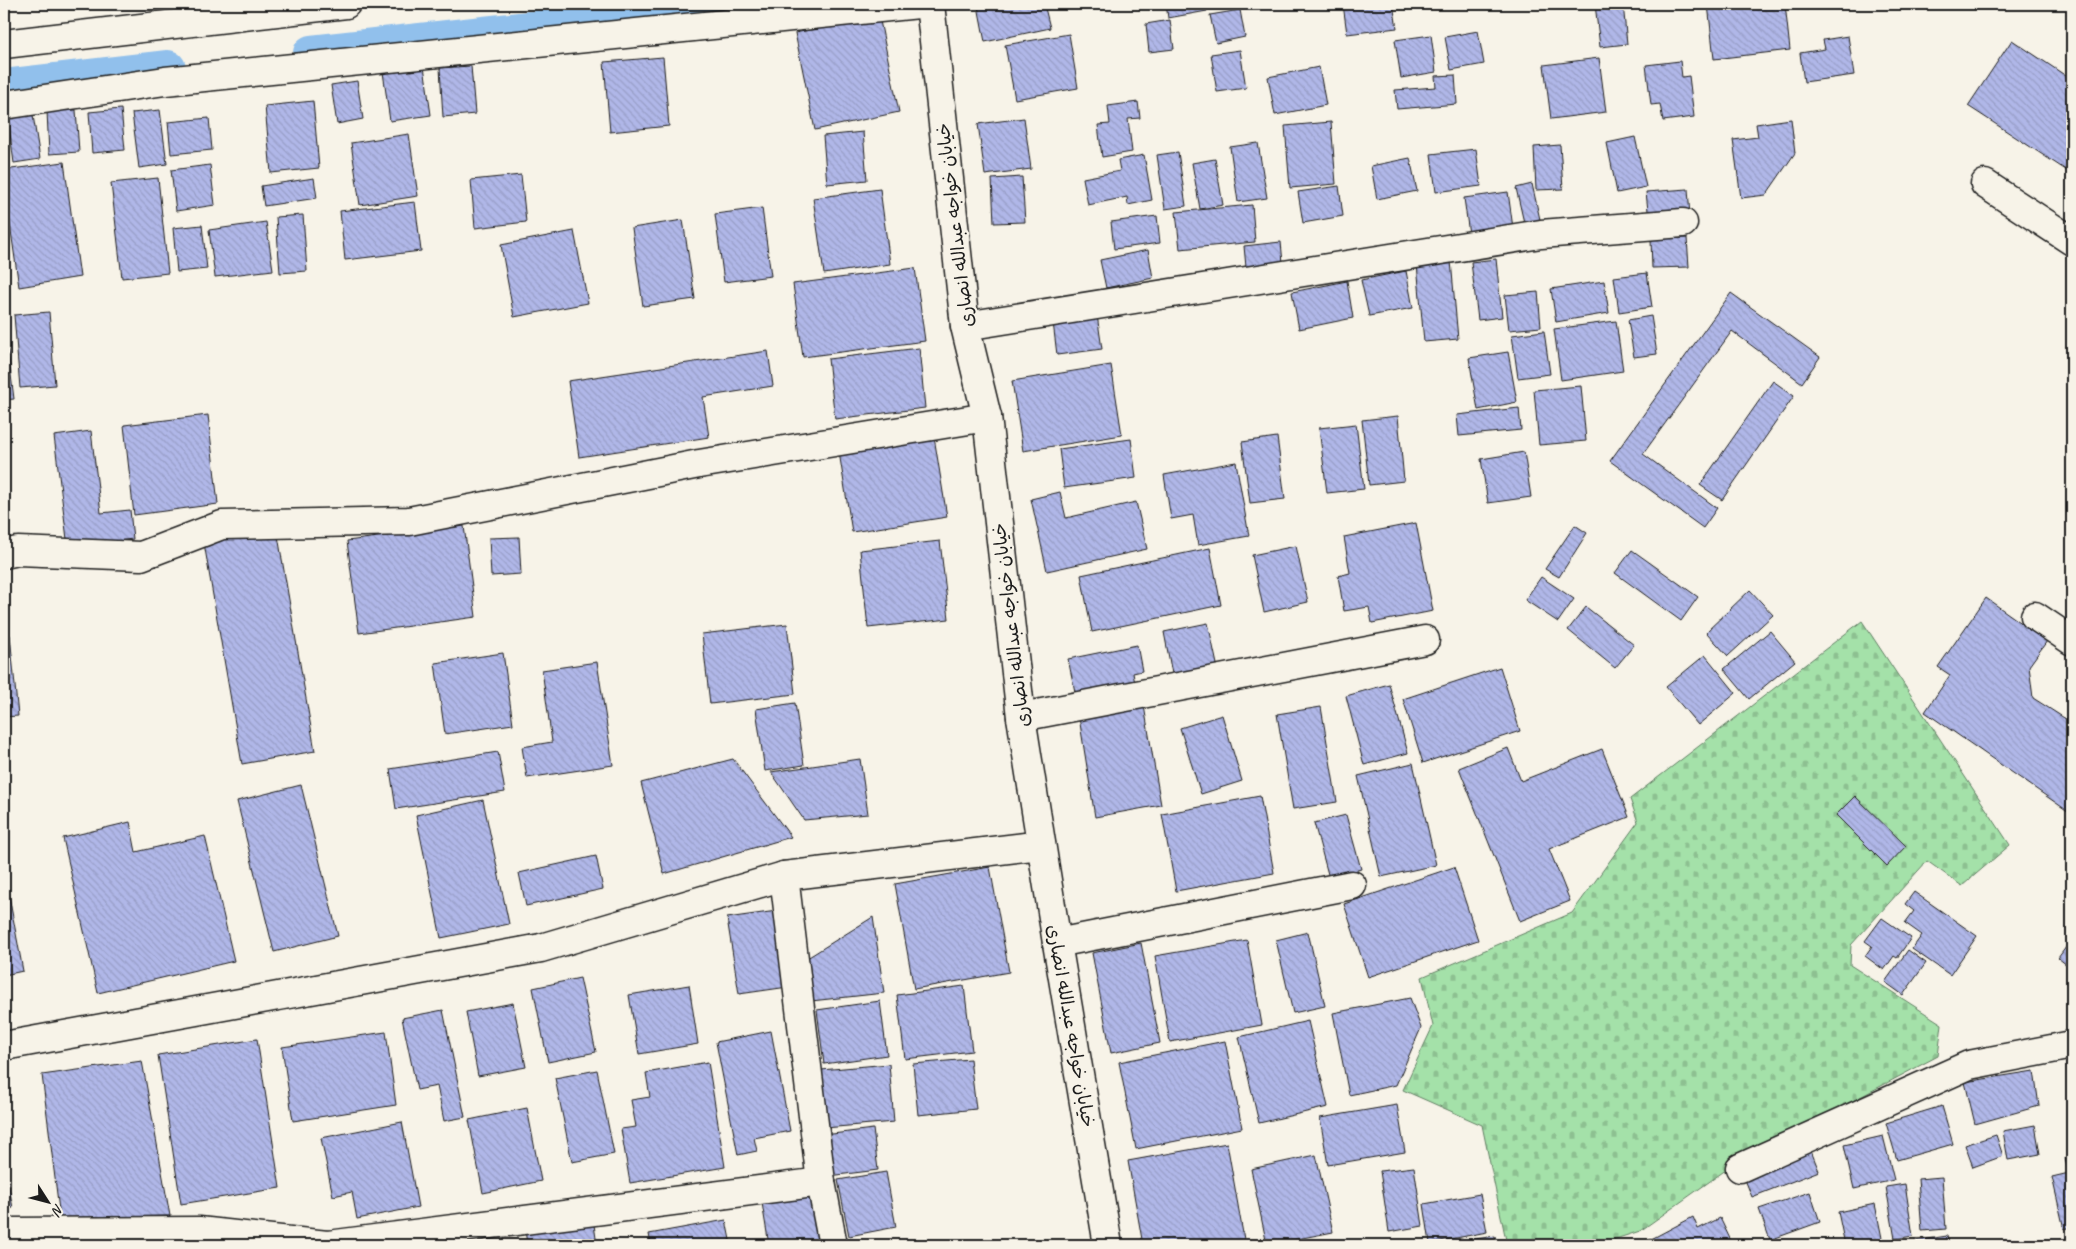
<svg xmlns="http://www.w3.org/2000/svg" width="2076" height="1249" font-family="Caveat,'Playpen Sans Arabic',sans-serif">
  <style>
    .cemetery { fill: url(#cemetery-stones); stroke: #607e62 }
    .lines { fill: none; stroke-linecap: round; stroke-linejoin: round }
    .canal { stroke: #91c0ec; stroke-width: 36 }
    .building { fill: url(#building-back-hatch); stroke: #1c1c1c }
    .minor-casing { stroke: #1c1c1c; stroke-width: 31 }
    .minor { stroke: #f7f3e8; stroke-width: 28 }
    .labels { text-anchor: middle; stroke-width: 4; stroke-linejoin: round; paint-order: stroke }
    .street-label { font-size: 18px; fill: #1c1c1c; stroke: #f7f3e8 }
  </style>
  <defs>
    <pattern id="cemetery-stones" width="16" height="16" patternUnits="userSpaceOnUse" patternTransform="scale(1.25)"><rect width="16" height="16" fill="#a4e1a9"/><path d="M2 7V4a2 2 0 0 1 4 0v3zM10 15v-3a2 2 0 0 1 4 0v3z" fill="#8dc091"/></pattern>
    <pattern id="building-back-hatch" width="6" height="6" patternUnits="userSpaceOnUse" patternTransform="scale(1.25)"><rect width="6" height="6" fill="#b0b7e8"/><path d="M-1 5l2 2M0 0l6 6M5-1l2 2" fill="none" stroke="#979dc6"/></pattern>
  </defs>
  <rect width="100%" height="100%" fill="#f7f3e8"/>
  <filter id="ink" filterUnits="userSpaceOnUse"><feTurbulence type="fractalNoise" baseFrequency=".02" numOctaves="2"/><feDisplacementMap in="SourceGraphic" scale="10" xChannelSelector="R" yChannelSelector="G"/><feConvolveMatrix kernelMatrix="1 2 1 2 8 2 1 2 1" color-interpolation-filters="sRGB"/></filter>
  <g filter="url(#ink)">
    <path class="cemetery" d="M1862,621L2010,845L1962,886L1927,861L1851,945L1850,965L1942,1024L1938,1056L1737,1162L1640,1231L1597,1245H1507L1482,1125L1403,1090L1433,1026L1422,977L1572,913L1638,822L1630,799Z"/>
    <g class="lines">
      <g class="canal">
        <path d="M311,53L754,4"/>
        <path d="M4,87L168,68"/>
      </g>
    </g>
    <g class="building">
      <path d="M989,4H1044L1050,28L985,42L978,6Z"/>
      <path d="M1166,4H1206L1207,11L1168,18Z"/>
      <path d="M1343,4H1393L1397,28L1347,34Z"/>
      <path d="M1595,4H1623L1627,44L1600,47Z"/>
      <path d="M1708,4H1785L1790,50L1714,59Z"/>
      <path d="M1240,10L1245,37L1216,43L1210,15Z"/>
      <path d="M879,16L899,112L815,130L795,33Z"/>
      <path d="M1170,20L1174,49L1149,52L1146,24Z"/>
      <path d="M1478,31L1484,64L1451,70L1445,37Z"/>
      <path d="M1069,34L1078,88L1015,99L1005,45Z"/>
      <path d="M1431,35L1436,72L1401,78L1395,40Z"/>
      <path d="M1848,36L1854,75L1804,82L1800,53L1825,49L1823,40Z"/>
      <path d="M2012,40L2072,80V174L1968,106Z"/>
      <path d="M1240,50L1246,88L1217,92L1211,54Z"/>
      <path d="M663,57L669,126L610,132L604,62Z"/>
      <path d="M1599,58L1606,112L1551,119L1544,65Z"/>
      <path d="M1680,61L1682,77L1689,76L1694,117L1663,121L1660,104L1651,105L1646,65Z"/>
      <path d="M424,66L431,115L390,121L383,72Z"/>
      <path d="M471,66L475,114L443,117L440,68Z"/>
      <path d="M1319,67L1326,105L1275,115L1268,77Z"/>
      <path d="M1455,75L1457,104L1397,109L1395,90L1436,87L1435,76Z"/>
      <path d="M357,81L363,119L337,124L331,85Z"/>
      <path d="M313,101L319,168L271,173L265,106Z"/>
      <path d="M1138,102L1140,118L1128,119L1132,152L1102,157L1098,125L1110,124L1108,106Z"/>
      <path d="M32,109L40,159L14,163L7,112Z"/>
      <path d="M121,109L125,150L92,153L89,112Z"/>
      <path d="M76,110L79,152L49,154L47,111Z"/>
      <path d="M160,110L167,164L139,168L132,113Z"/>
      <path d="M209,118L212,150L171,154L168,122Z"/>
      <path d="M1024,118L1031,169L985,175L978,124Z"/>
      <path d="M1791,119L1795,153L1766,195L1741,198L1733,140L1758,137L1756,124Z"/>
      <path d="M1331,122L1336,184L1290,188L1285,126Z"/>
      <path d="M863,132L867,180L827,184L823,136Z"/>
      <path d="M409,134L418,196L360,205L351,143Z"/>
      <path d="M1635,137L1646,187L1617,193L1607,143Z"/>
      <path d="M1258,143L1267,198L1238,202L1230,147Z"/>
      <path d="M1560,145L1563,189L1536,190L1534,147Z"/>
      <path d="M1476,149L1481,186L1436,192L1431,154Z"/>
      <path d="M1178,152L1186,206L1165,209L1157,155Z"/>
      <path d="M1144,155L1152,200L1128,205L1127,197L1088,205L1083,178L1120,171L1118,160Z"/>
      <path d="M1410,158L1417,191L1377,199L1371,166Z"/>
      <path d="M1215,159L1223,205L1200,209L1192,163Z"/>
      <path d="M64,162L80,277L19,287L4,182V170Z"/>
      <path d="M210,165L215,205L176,211L171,170Z"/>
      <path d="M521,175L526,222L475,228L471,180Z"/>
      <path d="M1022,177L1025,222L994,223L992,179Z"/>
      <path d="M158,178L168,273L122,278L111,183Z"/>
      <path d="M314,178L317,198L264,206L261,186Z"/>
      <path d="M1532,184L1541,224L1525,227L1516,188Z"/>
      <path d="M1339,186L1343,216L1303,223L1298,192Z"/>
      <path d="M880,189L890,264L824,274L813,198Z"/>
      <path d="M1688,189L1690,216L1649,220L1646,192Z"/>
      <path d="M1508,192L1513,228L1469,234L1464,198Z"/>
      <path d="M415,202L421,251L345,260L340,211Z"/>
      <path d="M1252,205L1255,242L1180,249L1176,212Z"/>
      <path d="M762,208L771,276L724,282L715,214Z"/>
      <path d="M303,215L307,271L280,273L276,217Z"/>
      <path d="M1157,216L1160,243L1114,249L1111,222Z"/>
      <path d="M683,220L695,299L643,306L632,228Z"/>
      <path d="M266,222L273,270L215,277L209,230Z"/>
      <path d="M202,225L207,269L177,272L173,228Z"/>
      <path d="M574,231L588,303L514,317L501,245Z"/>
      <path d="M1687,238L1689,267L1652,268L1651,239Z"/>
      <path d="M1281,242L1283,263L1246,267L1244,246Z"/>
      <path d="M1148,250L1153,278L1106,288L1100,260Z"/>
      <path d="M1496,259L1502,317L1478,320L1471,262Z"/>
      <path d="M1451,261L1458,339L1424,342L1417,264Z"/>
      <path d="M915,268L925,341L803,357L793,284Z"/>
      <path d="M1406,271L1413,308L1369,316L1361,280Z"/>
      <path d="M1647,273L1652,307L1619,312L1614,277Z"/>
      <path d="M1347,281L1353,318L1299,329L1292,292Z"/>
      <path d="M1604,281L1609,313L1556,322L1551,289Z"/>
      <path d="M1538,292L1541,327L1509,330L1505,295Z"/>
      <path d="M1731,293L1820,357L1802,383L1732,331L1643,454L1717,508L1703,528L1610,461Z"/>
      <path d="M49,312L55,385L20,388L14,315Z"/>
      <path d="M1097,315L1102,349L1057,355L1053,322Z"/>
      <path d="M1651,316L1657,354L1634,357L1628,320Z"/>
      <path d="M4,319L14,399L4,400Z"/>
      <path d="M1616,321L1623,371L1561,380L1554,329Z"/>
      <path d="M1544,331L1550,374L1518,378L1512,335Z"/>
      <path d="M919,348L925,408L835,419L828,359Z"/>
      <path d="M768,351L773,386L703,397L709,437L579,457L568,381Z"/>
      <path d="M1508,352L1517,402L1478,410L1469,358Z"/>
      <path d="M1111,365L1122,435L1023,451L1012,381Z"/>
      <path d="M1773,381L1794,396L1722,500L1700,485Z"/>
      <path d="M1581,386L1586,441L1539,445L1534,390Z"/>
      <path d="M1519,408L1521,430L1459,436L1457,415Z"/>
      <path d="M208,415L218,504L134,515L124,425Z"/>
      <path d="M1398,416L1404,481L1369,485L1362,420Z"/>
      <path d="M1356,424L1364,489L1327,493L1319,428Z"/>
      <path d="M91,431L101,513L130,510L133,539L68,547L54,436Z"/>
      <path d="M934,437L947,517L852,532L839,452Z"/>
      <path d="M1277,437L1285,499L1250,503L1242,442Z"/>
      <path d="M1131,439L1136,478L1064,488L1059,449Z"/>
      <path d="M1524,452L1531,497L1488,503L1481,459Z"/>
      <path d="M1236,462L1249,536L1198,545L1193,515L1171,519L1164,475Z"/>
      <path d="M1060,492L1066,518L1136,502L1147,549L1047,571L1031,499Z"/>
      <path d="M1416,523L1433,611L1372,623L1369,607L1344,611L1338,576L1350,573L1344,537Z"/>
      <path d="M1575,525L1587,533L1559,577L1545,569Z"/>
      <path d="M464,526L476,617L359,633L347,541Z"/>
      <path d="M277,530L315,751L242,764L204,543Z"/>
      <path d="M519,537L521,574L491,576L489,538Z"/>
      <path d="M940,541L949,619L868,628L860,550Z"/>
      <path d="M1296,546L1308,602L1264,612L1252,555Z"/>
      <path d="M1210,548L1221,605L1092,632L1081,575Z"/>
      <path d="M1632,550L1698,597L1681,621L1615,573Z"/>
      <path d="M1541,577L1574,599L1558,622L1525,600Z"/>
      <path d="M1750,590L1773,615L1728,656L1706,632Z"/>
      <path d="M1986,598L2047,641L2029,666L2033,698L2072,723V814L1925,712L1950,675L1938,667Z"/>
      <path d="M1586,607L1634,645L1615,668L1568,630Z"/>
      <path d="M1208,623L1218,669L1173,679L1164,632Z"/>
      <path d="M787,624L795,694L710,704L702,634Z"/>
      <path d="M1770,631L1795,661L1749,699L1724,669Z"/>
      <path d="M10,635L18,716L4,717V636Z"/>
      <path d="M1137,645L1142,671L1133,673L1136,689L1077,701L1068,659Z"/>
      <path d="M503,653L513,724L445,734L435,663Z"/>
      <path d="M1705,655L1736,693L1698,725L1666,687Z"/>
      <path d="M597,662L613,765L527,778L522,747L552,742L542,670Z"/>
      <path d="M1500,667L1520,731L1423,763L1403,699Z"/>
      <path d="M1389,684L1408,753L1364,765L1346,696Z"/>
      <path d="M1143,700L1161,805L1095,817L1078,711Z"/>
      <path d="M795,703L804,765L765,771L756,709Z"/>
      <path d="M1321,707L1337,802L1293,809L1277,714Z"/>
      <path d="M1222,715L1242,781L1201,794L1180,728Z"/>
      <path d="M1508,748L1521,781L1602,749L1629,817L1549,849L1570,901L1520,921L1459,768Z"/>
      <path d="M498,752L505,792L396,809L390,769Z"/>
      <path d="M733,759L791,837L664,874L641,783Z"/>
      <path d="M860,759L868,814L804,820L771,772Z"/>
      <path d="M1413,763L1436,865L1381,877L1358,776Z"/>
      <path d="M301,785L338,936L274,952L237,801Z"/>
      <path d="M1260,796L1274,873L1176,891L1162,814Z"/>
      <path d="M1855,796L1906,846L1887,866L1836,815Z"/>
      <path d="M483,800L509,924L441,938L416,815Z"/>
      <path d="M1346,815L1361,869L1329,878L1314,823Z"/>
      <path d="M130,822L136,852L205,836L234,961L98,993L63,838Z"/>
      <path d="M596,856L603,889L526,906L519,873Z"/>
      <path d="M990,867L1009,972L914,989L895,884Z"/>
      <path d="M1454,867L1478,940L1368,977L1344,904Z"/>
      <path d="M4,880H6L23,971L4,975Z"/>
      <path d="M1914,892L1977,936L1950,975L1912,949L1922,935L1905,923L1914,911L1905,904Z"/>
      <path d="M784,910L795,986L739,994L727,918Z"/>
      <path d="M873,917L884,993L802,1002L804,960Z"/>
      <path d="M1882,918L1911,938L1897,958L1894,956L1884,970L1865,956L1872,946L1865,941Z"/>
      <path d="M1308,932L1325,1006L1293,1013L1276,940Z"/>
      <path d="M2072,939V969L2058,958Z"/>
      <path d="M1247,940L1262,1025L1170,1042L1155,956Z"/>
      <path d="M1141,943L1160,1043L1111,1053L1092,953Z"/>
      <path d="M1908,950L1926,963L1903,995L1885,982Z"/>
      <path d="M580,978L596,1052L548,1062L533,988Z"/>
      <path d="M689,985L698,1044L639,1054L629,995Z"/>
      <path d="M964,986L972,1051L905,1059L897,995Z"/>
      <path d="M1410,998L1421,1028L1396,1085L1349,1095L1333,1013Z"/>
      <path d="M880,1001L887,1055L824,1064L817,1010Z"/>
      <path d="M513,1003L526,1067L478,1076L466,1012Z"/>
      <path d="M443,1010L465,1117L444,1121L437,1086L417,1090L402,1018Z"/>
      <path d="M1308,1021L1328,1107L1259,1123L1239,1037Z"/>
      <path d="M771,1031L790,1131L754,1138L757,1151L738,1155L716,1042Z"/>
      <path d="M386,1032L396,1105L293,1121L282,1047Z"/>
      <path d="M257,1039L280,1188L181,1204L158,1055Z"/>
      <path d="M1225,1041L1242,1128L1136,1149L1119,1062Z"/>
      <path d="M970,1059L976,1109L918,1115L913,1064Z"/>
      <path d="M142,1061L170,1216L60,1218L42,1075Z"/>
      <path d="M708,1062L725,1167L630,1183L621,1129L636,1127L631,1100L650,1097L646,1073Z"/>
      <path d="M889,1064L894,1122L825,1128L821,1070Z"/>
      <path d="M597,1070L614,1154L572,1162L555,1078Z"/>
      <path d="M2034,1071L2039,1106L1975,1124L1965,1082Z"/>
      <path d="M1397,1105L1405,1152L1328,1165L1320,1118Z"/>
      <path d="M1942,1106L1953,1144L1897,1160L1886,1123Z"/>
      <path d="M527,1108L541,1181L483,1193L469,1120Z"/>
      <path d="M402,1122L418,1207L357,1219L352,1192L333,1196L321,1138Z"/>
      <path d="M2035,1125L2040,1154L2008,1160L2003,1131Z"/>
      <path d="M873,1129L878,1170L829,1176L824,1135Z"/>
      <path d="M1996,1135L2003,1156L1973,1167L1965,1145Z"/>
      <path d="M1883,1136L1894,1180L1854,1189L1844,1145Z"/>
      <path d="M1227,1143L1245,1245H1143L1128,1161Z"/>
      <path d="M1809,1146L1819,1171L1752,1197L1742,1172Z"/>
      <path d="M1316,1155L1333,1232L1267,1245L1251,1169Z"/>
      <path d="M2072,1157V1227L2064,1229L2052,1177L2069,1173L2065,1158Z"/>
      <path d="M4,1161L13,1208L4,1210Z"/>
      <path d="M1414,1167L1423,1226L1389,1232L1380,1171Z"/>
      <path d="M886,1172L896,1227L849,1236L838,1180Z"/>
      <path d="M1942,1177L1946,1229L1922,1231L1918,1179Z"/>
      <path d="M1905,1184L1913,1236L1895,1239L1886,1187Z"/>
      <path d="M817,1189L825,1245H769L761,1197Z"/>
      <path d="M1810,1192L1820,1222L1770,1240L1759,1209Z"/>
      <path d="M1480,1194L1487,1232L1430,1243L1424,1204Z"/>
      <path d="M1875,1204L1883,1243L1873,1245H1845L1838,1212Z"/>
      <path d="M1693,1217L1698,1229L1720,1218L1733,1245H1640Z"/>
      <path d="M593,1218L597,1245H527L525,1229Z"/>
      <path d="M726,1220L731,1245H651L649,1234Z"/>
      <path d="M1495,1236L1497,1245H1449V1243Z"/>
      <path d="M1947,1236L1949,1245H1916L1915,1241Z"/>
      <path d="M1049,1241L1050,1245H979V1243Z"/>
    </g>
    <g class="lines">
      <defs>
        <g id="minor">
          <path d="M930,4L965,326L987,417L1021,717L1057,943L1108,1245"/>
          <path d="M4,44L346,4"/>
          <path d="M4,105L165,81L919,4"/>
          <path d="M1985,184L2072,241"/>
          <path d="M965,326L1541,234L1683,223"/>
          <path d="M4,554L18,551L141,556L222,525L409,521L699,464L987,417"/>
          <path d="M2035,616L2072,641"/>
          <path d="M1021,717L1425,640"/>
          <path d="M784,876L821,1182L833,1245"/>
          <path d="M1057,943L1352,885"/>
          <path d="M4,1046L541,948L784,876L1041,845"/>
          <path d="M1740,1168L1969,1065L2072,1045"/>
          <path d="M4,1232L199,1231L327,1245"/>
          <path d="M328,1245L821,1182"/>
        </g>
      </defs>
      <use href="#minor" class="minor-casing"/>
      <use href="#minor" class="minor"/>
    </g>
  </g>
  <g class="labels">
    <g class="street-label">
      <text transform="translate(955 225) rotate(-97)" y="6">خیابان خواجه عبدالله انصاری</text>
      <text transform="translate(1011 625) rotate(-97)" y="6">خیابان خواجه عبدالله انصاری</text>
      <text transform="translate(1071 1026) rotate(80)" y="6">خیابان خواجه عبدالله انصاری</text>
    </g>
  </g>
  <rect width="2076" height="1249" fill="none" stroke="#f7f3e8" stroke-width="20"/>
  <rect x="10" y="10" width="2056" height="1229" fill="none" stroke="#1c1c1c" stroke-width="2" filter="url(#ink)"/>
  <g transform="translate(48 1202) rotate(126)" stroke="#f7f3e8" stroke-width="4" paint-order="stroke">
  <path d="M0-4L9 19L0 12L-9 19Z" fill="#1c1c1c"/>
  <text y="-8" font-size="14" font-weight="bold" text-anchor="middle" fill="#1c1c1c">N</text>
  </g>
</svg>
